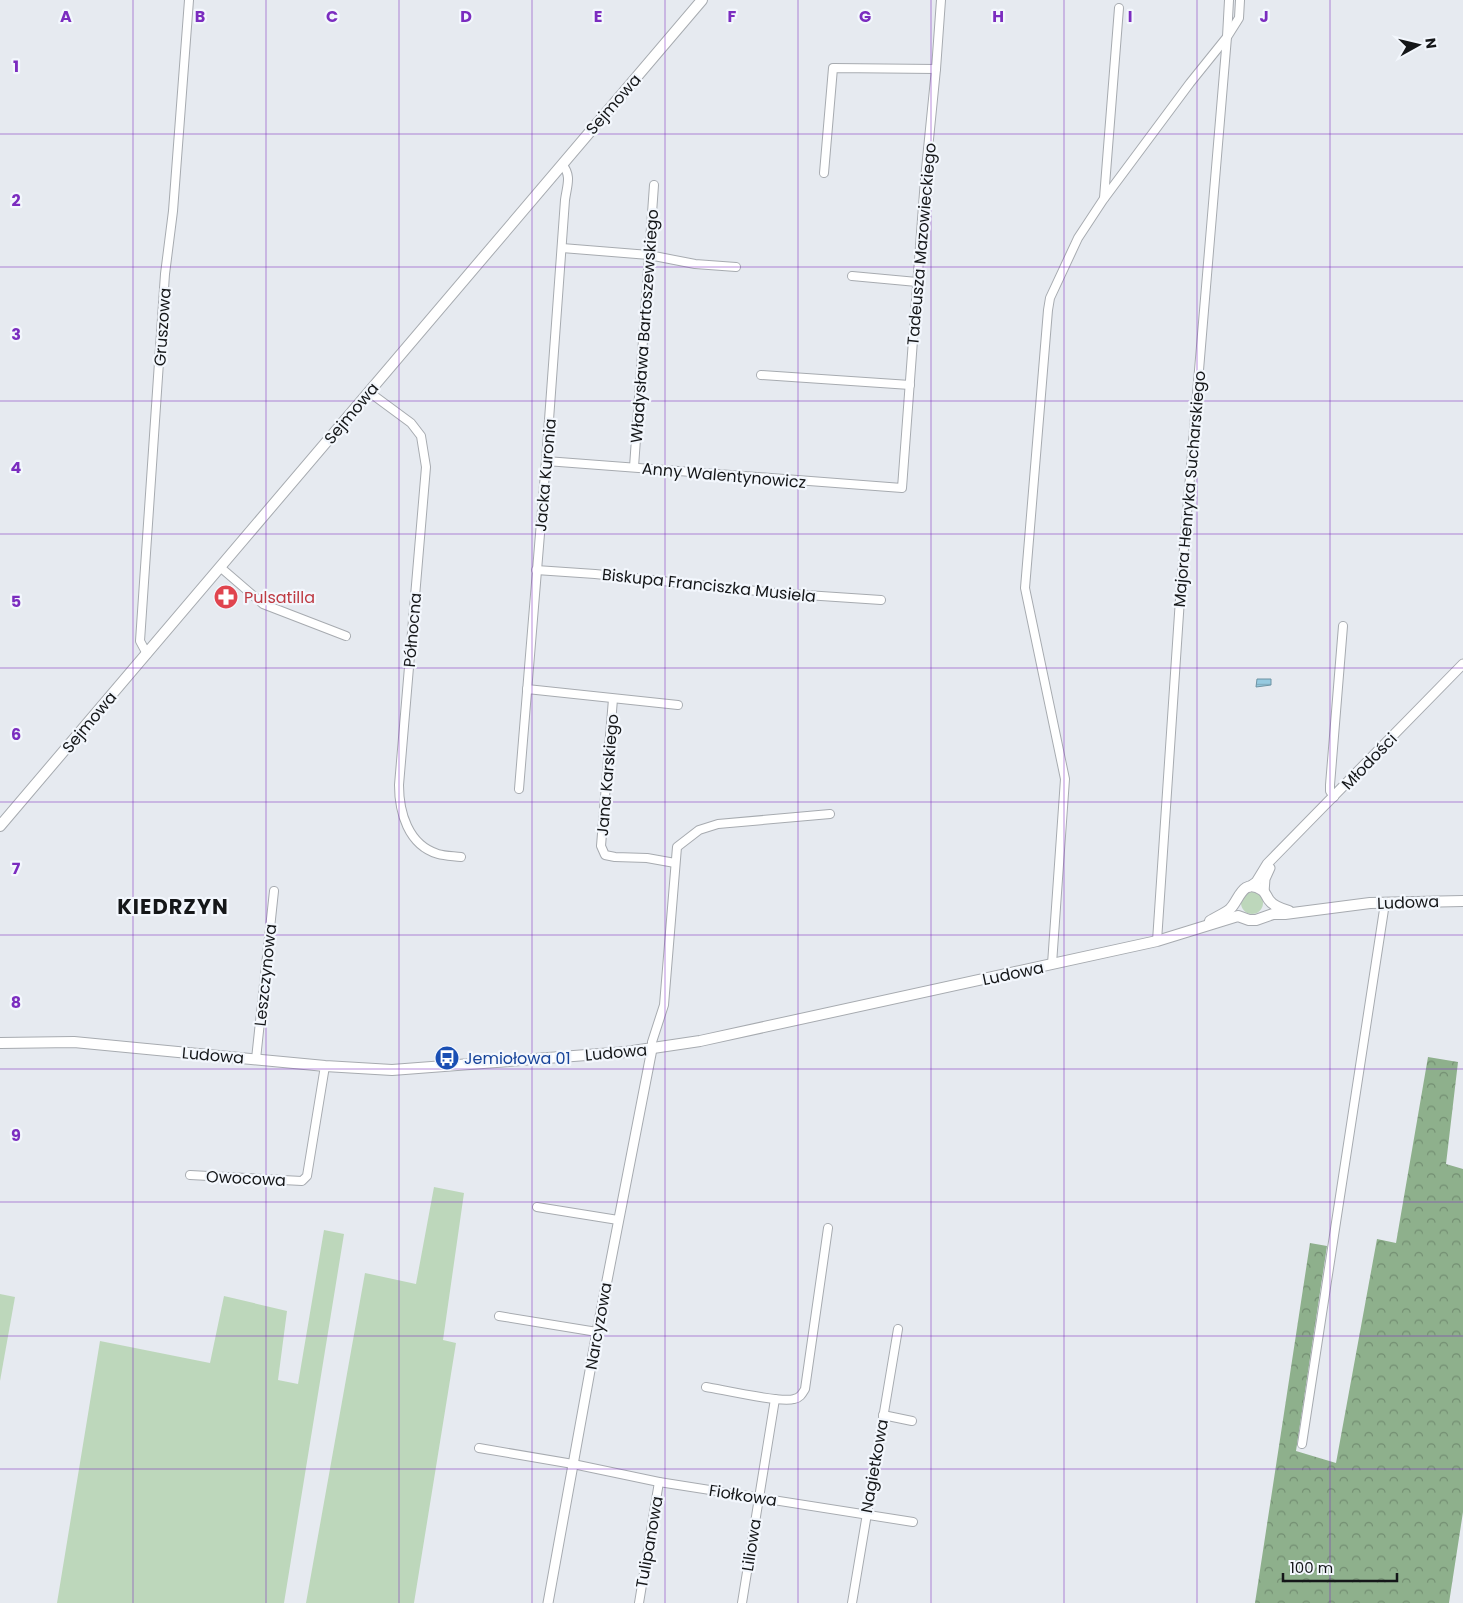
<svg xmlns="http://www.w3.org/2000/svg" width="1463" height="1603" font-family="Poppins,sans-serif">
  <style>
    .grass { fill: #bdd7bb }
    .forest { fill: url(#forest-crowns) }
    .water { fill: url(#water-rules); stroke: #6f94a4 }
    .lines { fill: none; stroke-linecap: round; stroke-linejoin: round }
    .minor-casing { stroke: #a7abb0; stroke-width: 10 }
    .tertiary-casing { stroke: #a7abb0; stroke-width: 11 }
    .secondary-casing { stroke: #a7abb0; stroke-width: 12 }
    .minor { stroke: #fff; stroke-width: 8 }
    .tertiary { stroke: #fff; stroke-width: 9 }
    .secondary { stroke: #fff; stroke-width: 10 }
    .grid { fill: none; stroke: #7b2cbf; stroke-width: 1; stroke-opacity: 0.55 }
    .labels { text-anchor: middle; stroke-width: 4.5; stroke-linejoin: round; paint-order: stroke }
    .street-label { font-size: 16px; fill: #151719; stroke: #f3f7fd }
    .health-label { font-size: 16px; fill: #be3a42; stroke: #f3f7fd; text-anchor: start }
    .transit-label { font-size: 16px; fill: #164399; stroke: #f3f7fd; text-anchor: start }
    .district-label { font-size: 21px; font-weight: bold; letter-spacing: 1px; fill: #151719; stroke: #f3f7fd }
    .grid-label { font-size: 16px; text-anchor: middle; font-weight: bold; fill: #7b2cbf; stroke: #f3f7fd; stroke-width: 4.5; stroke-linejoin: round; paint-order: stroke }
  </style>
  <defs>
    <pattern id="forest-crowns" width="20" height="18" patternUnits="userSpaceOnUse" patternTransform="scale(1.25)"><rect width="20" height="18" fill="#8eb08c"/><path d="M2 6a3 3 0 1 1 6 0M12 15a3 3 0 1 1 6 0" fill="none" stroke="#738e72"/></pattern>
    <pattern id="water-rules" width="6" height="5" patternUnits="userSpaceOnUse" patternTransform="scale(1.25)"><rect width="6" height="5" fill="#96cae0"/><path d="M0 2.5h6" fill="none" stroke="#80adc0"/></pattern>
  </defs>
  <rect width="100%" height="100%" fill="#e6eaf0"/>
  <g class="grass">
    <circle cx="1252" cy="903" r="11"/>
    <path d="M434,1187L464,1193L443,1340L456,1343L414,1603H306L365,1273L416,1284Z"/>
    <path d="M324,1230L344,1234L284,1603H57L100,1341L210,1363L224,1296L287,1311L278,1380L298,1384Z"/>
    <path d="M0,1294L15,1297L0,1381Z"/>
  </g>
  <path class="forest" d="M1428,1057L1458,1062L1446,1164L1463,1169V1512L1449,1603H1255L1310,1243L1327,1246L1296,1451L1336,1463L1377,1239L1396,1243Z"/>
  <path class="water" d="M1257,679H1271V685L1256,687Z"/>
  <g class="lines">
    <defs>
      <g id="minor">
        <path d="M824,173L833,68L936,69"/>
        <path d="M1104,198L1119,8"/>
        <path d="M562,248L649,255L695,264L736,267"/>
        <path d="M852,276L917,282"/>
        <path d="M761,375L910,385"/>
        <path d="M369,392L411,423L421,436L426,467L399,785C399,812 408,845 438,854C445,856 453,856 461,857"/>
        <path d="M546,461L902,488L925,179L936,69L941,0"/>
        <path d="M634,467L654,185"/>
        <path d="M220,567L263,604L346,636"/>
        <path d="M536,570L595,574L776,593L881,600"/>
        <path d="M147,654L140,641L165,274L173,211L189,0"/>
        <path d="M527,689L678,705"/>
        <path d="M613,699L601,846L605,855L615,857L647,858L675,863"/>
        <path d="M519,789L546,461L565,200C567,185 572,176 562,164"/>
        <path d="M1334,797L1330,791V785L1343,626"/>
        <path d="M1157,941L1181,584L1227,37L1239,18L1240,0"/>
        <path d="M1052,964L1065,779L1025,588L1048,310L1050,298L1078,238L1103,200L1190,83L1227,37L1229,0"/>
        <path d="M652,1049V1042L664,1005L677,847L699,830L718,824L830,814"/>
        <path d="M256,1059L274,891"/>
        <path d="M190,1175L302,1181L307,1176L325,1066"/>
        <path d="M537,1207L618,1220"/>
        <path d="M499,1316L597,1332"/>
        <path d="M706,1387C724,1390 780,1403 794,1399C800,1398 802,1394 805,1389L828,1228"/>
        <path d="M883,1415L912,1421"/>
        <path d="M1302,1444L1385,903"/>
        <path d="M479,1448L573,1464L659,1482L913,1522"/>
        <path d="M639,1603L659,1482"/>
        <path d="M742,1603L775,1399"/>
        <path d="M852,1603L898,1329"/>
      </g>
      <g id="tertiary">
        <path d="M1249,887L1256,882L1267,864L1463,664"/>
        <path d="M1264,892L1265,879L1270,868"/>
        <path d="M548,1603L597,1332L652,1049"/>
      </g>
      <g id="secondary">
        <path d="M0,826L702,0"/>
        <path d="M1210,921C1216,917 1224,914 1230,909C1239,901 1242,877 1262,890C1266,893 1266,896 1269,900C1273,906 1282,909 1289,911"/>
        <path d="M0,1043L74,1042L325,1066L392,1070L626,1052L700,1041L1157,941L1238,916L1249,920H1256L1273,914H1285L1370,903L1463,901"/>
      </g>
    </defs>
    <use href="#minor" class="minor-casing"/>
    <use href="#tertiary" class="tertiary-casing"/>
    <use href="#secondary" class="secondary-casing"/>
    <use href="#minor" class="minor"/>
    <use href="#tertiary" class="tertiary"/>
    <use href="#secondary" class="secondary"/>
  </g>
  <path class="grid" d="M133,0V1603M266,0V1603M399,0V1603M532,0V1603M665,0V1603M798,0V1603M931,0V1603M1064,0V1603M1197,0V1603M1330,0V1603M0,134H1463M0,267H1463M0,401H1463M0,534H1463M0,668H1463M0,802H1463M0,935H1463M0,1069H1463M0,1202H1463M0,1336H1463M0,1469H1463"/>
  <defs>
    <symbol id="pharmacy-disc" viewBox="-11 -11 22 22"><circle r="9.5" fill="#e0444e" stroke="#f3f7fd"/><path d="M-2-6h4v4h4v4h-4v4h-4v-4h-4v-4h4Z" fill="#fff"/></symbol>
    <symbol id="bus-disc" viewBox="-11 -11 22 22"><circle r="9.5" fill="#1a4fb4" stroke="#f3f7fd"/><path d="M-5-6H5V4H4V6H2V4H-2V6H-4V4H-5ZM-3.5-4V0h7V-4ZM-3.5 1.2v1.5H-2V1.2ZM2 1.2v1.5H3.5V1.2Z" fill="#fff"/></symbol>
  </defs>
  <g fill-rule="evenodd">
    <use href="#pharmacy-disc" x="212" y="583" width="28" height="28"/>
    <use href="#bus-disc" x="433" y="1044" width="28" height="28"/>
  </g>
  <g class="labels">
    <g class="street-label">
      <text transform="translate(613 104) rotate(-49)" y="6">Sejmowa</text>
      <text transform="translate(921 244) rotate(-85)" y="6">Tadeusza Mazowieckiego</text>
      <text transform="translate(644 326) rotate(-86)" y="6">Władysława Bartoszewskiego</text>
      <text transform="translate(162 327) rotate(-86)" y="6">Gruszowa</text>
      <text transform="translate(351 413) rotate(-50)" y="6">Sejmowa</text>
      <text transform="translate(545 475) rotate(-85)" y="6">Jacka Kuronia</text>
      <text transform="translate(724 475) rotate(5)" y="6">Anny Walentynowicz</text>
      <text transform="translate(1189 489) rotate(-85)" y="6">Majora Henryka Sucharskiego</text>
      <text transform="translate(709 585) rotate(6)" y="6">Biskupa Franciszka Musiela</text>
      <text transform="translate(412 630) rotate(-85)" y="6">Północna</text>
      <text transform="translate(89 722) rotate(-50)" y="6">Sejmowa</text>
      <text transform="translate(1369 761) rotate(-46)" y="6">Młodości</text>
      <text transform="translate(607 775) rotate(-85)" y="6">Jana Karskiego</text>
      <text transform="translate(1408 902) rotate(-2)" y="6">Ludowa</text>
      <text transform="translate(1013 973) rotate(-12)" y="6">Ludowa</text>
      <text transform="translate(265 975) rotate(-84)" y="6">Leszczynowa</text>
      <text transform="translate(616 1052) rotate(-5)" y="6">Ludowa</text>
      <text transform="translate(213 1055) rotate(5)" y="6">Ludowa</text>
      <text transform="translate(246 1178) rotate(3)" y="6">Owocowa</text>
      <text transform="translate(598 1326) rotate(-80)" y="6">Narcyzowa</text>
      <text transform="translate(874 1466) rotate(-80)" y="6">Nagietkowa</text>
      <text transform="translate(743 1495) rotate(9)" y="6">Fiołkowa</text>
      <text transform="translate(649 1542) rotate(-80)" y="6">Tulipanowa</text>
      <text transform="translate(751 1545) rotate(-81)" y="6">Liliowa</text>
    </g>
    <g class="health-label">
      <text x="244" y="603">Pulsatilla</text>
    </g>
    <g class="transit-label">
      <text x="464" y="1064">Jemiołowa 01</text>
    </g>
    <g class="district-label">
      <text x="173" y="914">KIEDRZYN</text>
    </g>
  </g>
  <g class="grid-label">
    <text x="66" y="22">A</text>
    <text x="200" y="22">B</text>
    <text x="332" y="22">C</text>
    <text x="466" y="22">D</text>
    <text x="598" y="22">E</text>
    <text x="732" y="22">F</text>
    <text x="865" y="22">G</text>
    <text x="998" y="22">H</text>
    <text x="1130" y="22">I</text>
    <text x="1264" y="22">J</text>
    <text x="16" y="72">1</text>
    <text x="16" y="206">2</text>
    <text x="16" y="340">3</text>
    <text x="16" y="473">4</text>
    <text x="16" y="607">5</text>
    <text x="16" y="740">6</text>
    <text x="16" y="874">7</text>
    <text x="16" y="1008">8</text>
    <text x="16" y="1141">9</text>
  </g>
  <g transform="translate(1418 45) rotate(82)" stroke="#f3f7fd" stroke-width="4" paint-order="stroke">
  <path d="M0-4L9 19L0 12L-9 19Z" fill="#151719"/>
  <text y="-8" font-size="14" font-weight="bold" text-anchor="middle" fill="#151719">N</text>
  </g>
  <path d="M1283 1573v8h114v-8" fill="none" stroke="#151719" stroke-width="2.5"/>
  <text x="1290" y="1573" font-size="15" fill="#151719" stroke="#f3f7fd" stroke-width="4" paint-order="stroke">100 m</text>
</svg>
